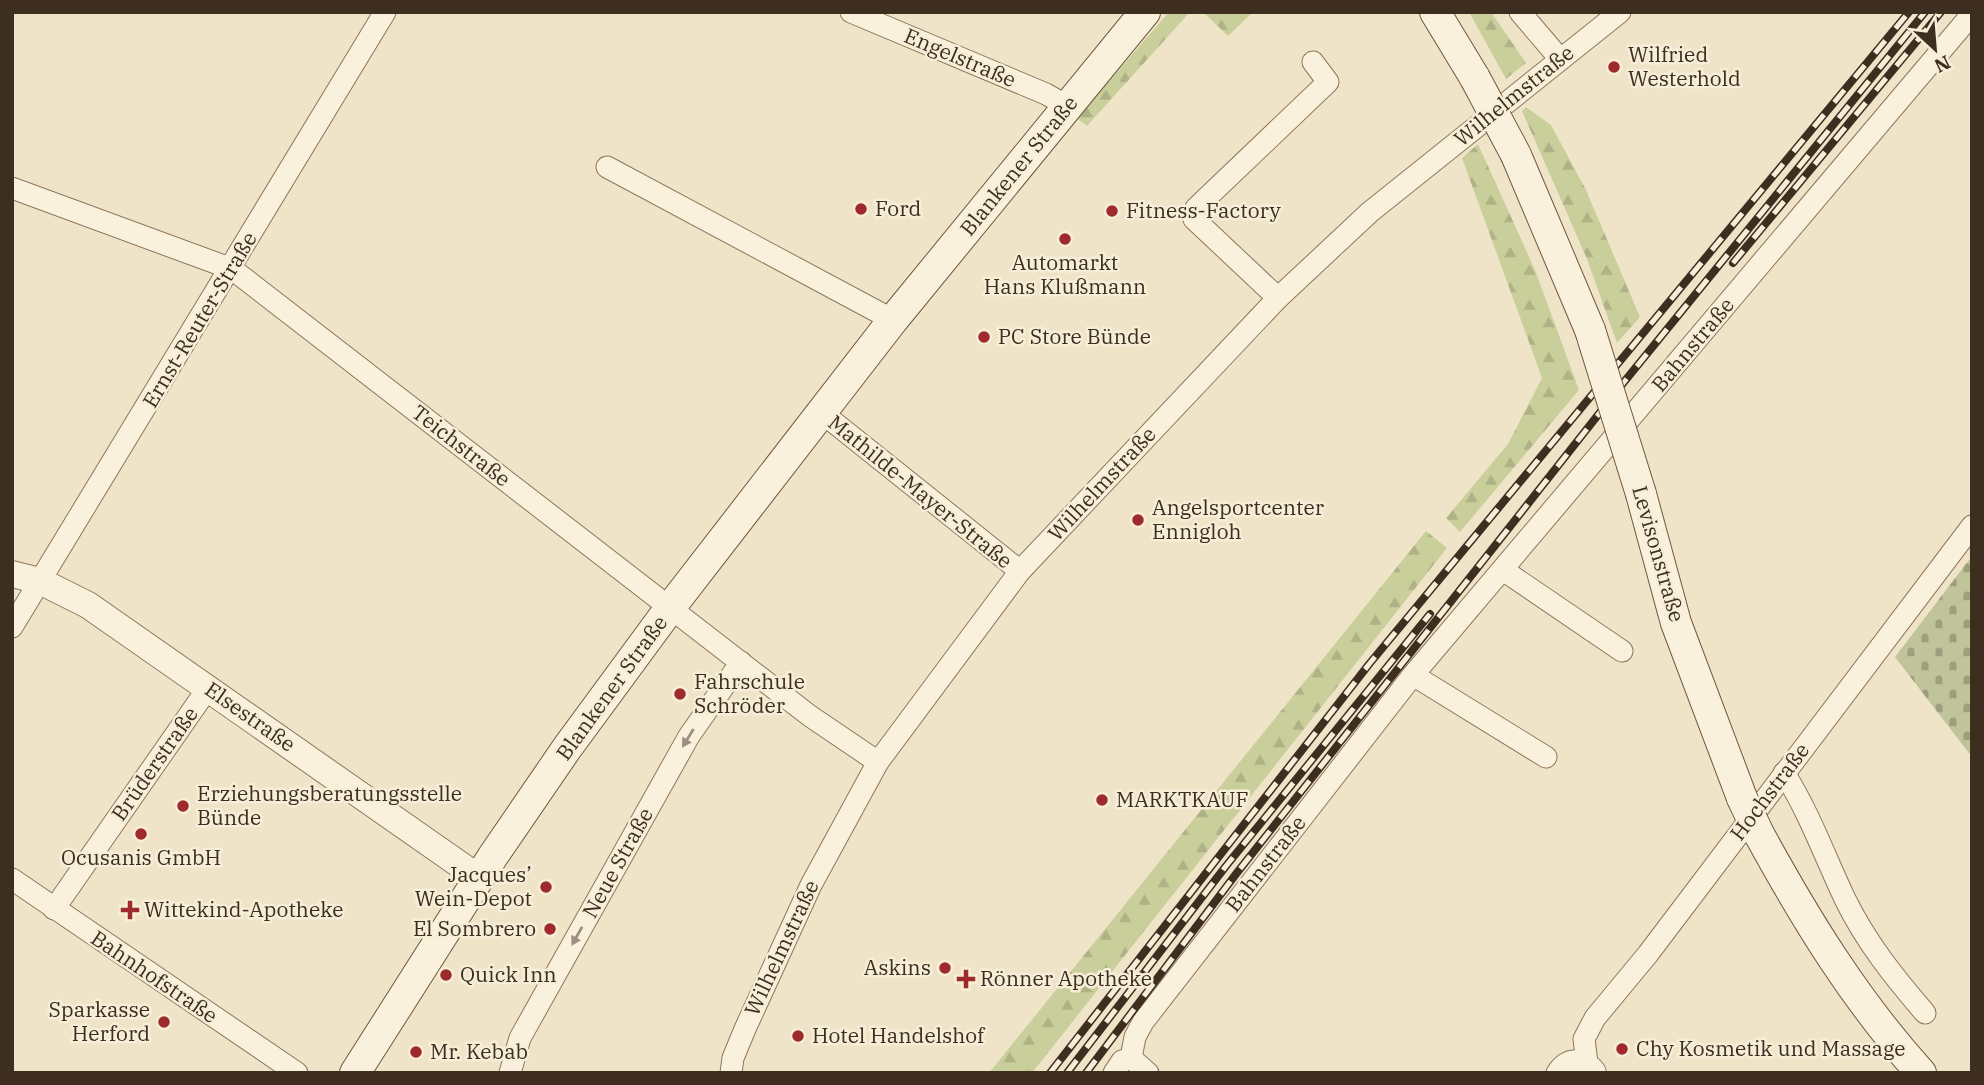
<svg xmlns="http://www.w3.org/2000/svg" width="1984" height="1085" font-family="'IBM Plex Serif',serif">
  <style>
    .forest { fill: url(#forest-firs) }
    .cemetery { fill: url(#cemetery-stones) }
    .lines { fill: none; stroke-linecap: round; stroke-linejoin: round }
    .minor-casing { stroke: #8d765c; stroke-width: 23 }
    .tertiary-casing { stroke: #8d765c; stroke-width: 28 }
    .secondary-casing { stroke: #6f573f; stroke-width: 32 }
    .minor { stroke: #faf1dc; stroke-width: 21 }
    .tertiary { stroke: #faf1dc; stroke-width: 26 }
    .secondary { stroke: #faf1dc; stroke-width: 30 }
    .rail-casing { stroke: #3d2e20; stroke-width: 8 }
    .rail { stroke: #f7eed8; stroke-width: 5; stroke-dasharray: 16; stroke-linecap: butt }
    .secondary-bridge-casing { stroke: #6f573f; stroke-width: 32; stroke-linecap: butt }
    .secondary-bridge { stroke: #faf1dc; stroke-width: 30 }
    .oneway { fill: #9c907e }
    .poi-dot { fill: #9e2a2b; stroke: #f7eed8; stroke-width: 2.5 }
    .labels { text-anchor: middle; stroke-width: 5; stroke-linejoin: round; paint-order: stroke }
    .poi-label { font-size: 21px; fill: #3d2e20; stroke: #f7eed8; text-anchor: start }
    .street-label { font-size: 21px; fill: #3d2e20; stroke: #f7eed8 }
  </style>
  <defs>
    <pattern id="forest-firs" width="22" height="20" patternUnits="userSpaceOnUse" patternTransform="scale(1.75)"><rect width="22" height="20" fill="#c9cf9b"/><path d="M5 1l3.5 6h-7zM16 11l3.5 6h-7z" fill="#aeb285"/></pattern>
    <pattern id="cemetery-stones" width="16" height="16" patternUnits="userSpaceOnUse" patternTransform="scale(1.75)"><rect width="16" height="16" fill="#bfc49a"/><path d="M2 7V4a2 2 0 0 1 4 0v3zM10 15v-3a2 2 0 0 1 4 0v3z" fill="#9ca07d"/></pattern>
  </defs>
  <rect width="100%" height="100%" fill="#f0e4c8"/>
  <g class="forest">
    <path d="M1169,12H1190L1087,126L1077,118Z"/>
    <path d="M1203,12H1253L1228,36Z"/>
    <path d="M1469,12H1491L1526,63L1506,79Z"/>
    <path d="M1526,107L1551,125L1586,190L1640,317L1617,343L1587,259L1522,111Z"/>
    <path d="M1478,144L1535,270L1579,390L1460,532L1446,518L1508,444L1542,378L1462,158Z"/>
    <path d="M1426,531L1447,548L1032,1073H989Z"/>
  </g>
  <path class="cemetery" d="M1972,556V757L1895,657Z"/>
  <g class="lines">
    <defs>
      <g id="minor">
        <path d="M851,12L1046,94L1067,106"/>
        <path d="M1520,12L1560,59"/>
        <path d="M607,167L893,320"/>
        <path d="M12,188L232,269L810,716L878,762"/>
        <path d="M1278,298L1194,219L1196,208L1328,82L1313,62"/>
        <path d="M821,412L1020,571"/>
        <path d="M1503,570L1622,651"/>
        <path d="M12,627L385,12"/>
        <path d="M1413,675L1546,757"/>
        <path d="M1784,773C1809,812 1825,857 1845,899C1866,942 1894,977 1925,1013"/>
        <path d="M12,879L297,1073"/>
        <path d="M54,909L208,688"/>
        <path d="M1131,1058L1135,1037L1143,1022L1413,675L1972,14"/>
        <path d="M1131,1058L1148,1073"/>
        <path d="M1587,1063L1584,1039L1595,1018L1648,954L1972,526"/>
        <path d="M510,1073L520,1038L689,736L741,662"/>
        <path d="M731,1073L733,1058L745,1029L811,885L878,762L1020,571L1278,298L1370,212L1620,12"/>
        <path d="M1114,1073L1122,1061L1131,1058"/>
        <path d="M1557,1073C1567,1057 1584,1057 1595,1071"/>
      </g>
      <path id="tertiary" d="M12,574L40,581L88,605L479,878"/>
      <g id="secondary">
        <path d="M1435,12L1475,78"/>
        <path d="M1516,155L1590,330"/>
        <path d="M1641,494L1676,623L1742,798"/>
        <path d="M1759,834C1806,920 1855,1000 1921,1073"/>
        <path d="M355,1073L493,856L567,748L670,608L893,320L1145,12"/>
      </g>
    </defs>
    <use href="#minor" class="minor-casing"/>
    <use href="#tertiary" class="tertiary-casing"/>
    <use href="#secondary" class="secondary-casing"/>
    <use href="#minor" class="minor"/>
    <use href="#tertiary" class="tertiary"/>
    <use href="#secondary" class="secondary"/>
    <defs>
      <g id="rail">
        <path d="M1733,263L1941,12"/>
        <path d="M1050,1073L1370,663L1909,12"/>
        <path d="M1067,1073L1226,866L1430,614"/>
        <path d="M1086,1073L1236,874L1624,382L1925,12"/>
      </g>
    </defs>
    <use href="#rail" class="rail-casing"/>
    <use href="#rail" class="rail"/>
    <defs>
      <g id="secondary-bridge">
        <path d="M1475,78L1516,155"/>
        <path d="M1590,330L1641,494"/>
        <path d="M1742,798L1759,834"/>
      </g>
    </defs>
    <use href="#secondary-bridge" class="secondary-bridge-casing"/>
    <use href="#secondary-bridge" class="secondary-bridge"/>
  </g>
  <defs><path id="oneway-solid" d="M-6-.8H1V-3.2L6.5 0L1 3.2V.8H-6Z" transform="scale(1.75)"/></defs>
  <g class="oneway">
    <use href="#oneway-solid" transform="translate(688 738) rotate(122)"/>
    <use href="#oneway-solid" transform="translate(577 936) rotate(119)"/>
  </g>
  <g class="poi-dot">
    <circle cx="1614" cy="67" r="7"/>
    <circle cx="861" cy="209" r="7"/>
    <circle cx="1112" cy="211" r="7"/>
    <circle cx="1065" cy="239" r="7"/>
    <circle cx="984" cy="337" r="7"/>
    <circle cx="1138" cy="520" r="7"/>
    <circle cx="680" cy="694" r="7"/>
    <circle cx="1102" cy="800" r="7"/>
    <circle cx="183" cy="806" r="7"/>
    <circle cx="141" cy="834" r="7"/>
    <circle cx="546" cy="887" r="7"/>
    <path d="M126.5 899.5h7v7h7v7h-7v7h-7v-7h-7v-7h7z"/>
    <circle cx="550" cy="929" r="7"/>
    <circle cx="945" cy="968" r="7"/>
    <circle cx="446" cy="975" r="7"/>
    <path d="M962.5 968.5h7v7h7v7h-7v7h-7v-7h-7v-7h7z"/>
    <circle cx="164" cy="1022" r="7"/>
    <circle cx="798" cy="1036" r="7"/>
    <circle cx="1622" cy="1049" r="7"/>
    <circle cx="416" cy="1052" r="7"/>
  </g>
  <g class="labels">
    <g class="poi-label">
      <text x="1628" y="62">Wilfried<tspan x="1628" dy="24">Westerhold</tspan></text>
      <text x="875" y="216">Ford</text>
      <text x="1126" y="218">Fitness-Factory</text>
      <text x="1065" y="270" text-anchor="middle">Automarkt<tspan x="1065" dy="24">Hans Klußmann</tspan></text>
      <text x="998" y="344">PC Store Bünde</text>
      <text x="1152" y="515">Angelsportcenter<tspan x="1152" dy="24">Ennigloh</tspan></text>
      <text x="694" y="689">Fahrschule<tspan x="694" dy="24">Schröder</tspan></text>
      <text x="197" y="801">Erziehungsberatungsstelle<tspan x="197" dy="24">Bünde</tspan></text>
      <text x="1116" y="807">MARKTKAUF</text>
      <text x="141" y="865" text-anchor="middle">Ocusanis GmbH</text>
      <text x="532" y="882" text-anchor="end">Jacques’<tspan x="532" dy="24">Wein-Depot</tspan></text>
      <text x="144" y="917">Wittekind-Apotheke</text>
      <text x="536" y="936" text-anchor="end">El Sombrero</text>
      <text x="931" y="975" text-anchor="end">Askins</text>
      <text x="460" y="982">Quick Inn</text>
      <text x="980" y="986">Rönner Apotheke</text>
      <text x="150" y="1017" text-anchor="end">Sparkasse<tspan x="150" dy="24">Herford</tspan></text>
      <text x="812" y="1043">Hotel Handelshof</text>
      <text x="1636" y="1056">Chy Kosmetik und Massage</text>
      <text x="430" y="1059">Mr. Kebab</text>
    </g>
    <g class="street-label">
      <text transform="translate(960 58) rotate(23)" y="7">Engelstraße</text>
      <text transform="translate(1514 96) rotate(-39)" y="7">Wilhelmstraße</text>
      <text transform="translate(1019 166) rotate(-51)" y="7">Blankener Straße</text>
      <text transform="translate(200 320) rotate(-59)" y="7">Ernst-Reuter-Straße</text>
      <text transform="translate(1693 345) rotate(-50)" y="7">Bahnstraße</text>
      <text transform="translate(461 446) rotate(38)" y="7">Teichstraße</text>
      <text transform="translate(1102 484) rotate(-47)" y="7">Wilhelmstraße</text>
      <text transform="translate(920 492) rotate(39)" y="7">Mathilde-Mayer-Straße</text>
      <text transform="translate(1658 554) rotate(74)" y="7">Levisonstraße</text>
      <text transform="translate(612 688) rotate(-54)" y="7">Blankener Straße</text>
      <text transform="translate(250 717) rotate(35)" y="7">Elsestraße</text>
      <text transform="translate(155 764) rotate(-55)" y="7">Brüderstraße</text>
      <text transform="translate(1770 792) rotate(-53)" y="7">Hochstraße</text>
      <text transform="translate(618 863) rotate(-61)" y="7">Neue Straße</text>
      <text transform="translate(1266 864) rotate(-52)" y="7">Bahnstraße</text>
      <text transform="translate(782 948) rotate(-65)" y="7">Wilhelmstraße</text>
      <text transform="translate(154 977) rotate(34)" y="7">Bahnhofstraße</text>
    </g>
  </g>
  <rect width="1984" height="1085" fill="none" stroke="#3d2e20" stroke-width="28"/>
  <g transform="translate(1935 49) rotate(154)" stroke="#f7eed8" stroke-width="5" paint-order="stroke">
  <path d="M0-5L12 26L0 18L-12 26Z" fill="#3d2e20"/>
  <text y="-10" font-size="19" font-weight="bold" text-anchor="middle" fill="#3d2e20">N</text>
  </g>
</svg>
